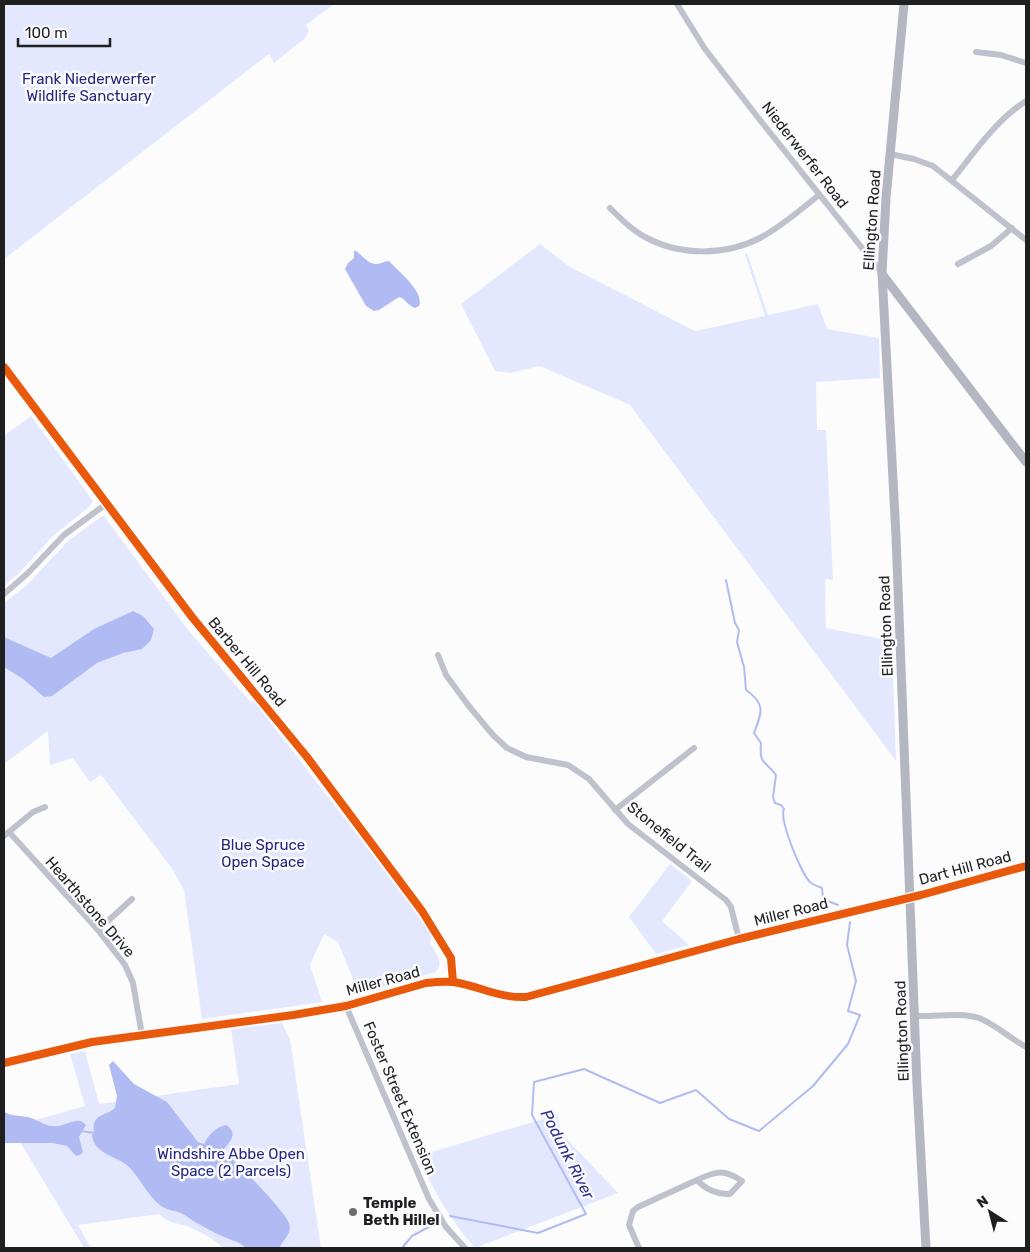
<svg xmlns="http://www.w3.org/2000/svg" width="1030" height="1252" font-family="Rubik,sans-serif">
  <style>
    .green { fill: #e4e8fe }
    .water { fill: #b1bbf3 }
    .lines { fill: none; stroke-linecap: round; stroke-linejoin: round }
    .stream { stroke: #b1bbf3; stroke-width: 2 }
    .street { stroke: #bfc1cd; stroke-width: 6 }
    .secondary { stroke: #b4b6c2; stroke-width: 9 }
    .cycleway-casing { stroke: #fbfbfe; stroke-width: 11 }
    .cycleway { stroke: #e8590c; stroke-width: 8 }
    .poi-dot { fill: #6c6c6d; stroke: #fbfbfe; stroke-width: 2 }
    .labels { text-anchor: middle; stroke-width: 5; stroke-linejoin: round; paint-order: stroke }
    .park-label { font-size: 15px; fill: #272781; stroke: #fbfbfe }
    .street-label { font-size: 15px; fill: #1f1f20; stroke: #fbfbfe }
    .poi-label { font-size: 15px; font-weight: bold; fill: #1f1f20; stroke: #fbfbfe; text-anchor: start }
    .water-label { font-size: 16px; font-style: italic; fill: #2e308b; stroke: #fbfbfe }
  </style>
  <rect width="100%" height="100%" fill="#fcfcfd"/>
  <g class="green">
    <path d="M4,4H334L306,25L309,31L304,39L274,63L269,54L4,259Z"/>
    <path d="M540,244L570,267L695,331L765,316L745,254L747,253L768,315L818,304L827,329L879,338L880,378L816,382L817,430H826L833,580L825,579L826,628L892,641L896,761L630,405L540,366L510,373L495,371L461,304Z"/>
    <path d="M31,416L93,501L90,506L53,536L17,575L4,586V436Z"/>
    <path d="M102,516H104L189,631L252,704L253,700L369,850L432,935L430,943C436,953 444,962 436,972L359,994L338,942L324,934L310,965L322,1002L202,1019L184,890L171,867L101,775L90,782L73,758L50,765L48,731L4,764V603L27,585L68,541Z"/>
    <path d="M670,864L692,881L662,921L689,945L656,954L629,917Z"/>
    <path d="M282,1023L290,1039L321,1248H223C214,1239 201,1232 189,1227C174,1221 173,1226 159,1214L78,1225L91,1248H84L11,1127L85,1106L70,1054L85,1051L99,1104L239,1084L231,1029Z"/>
    <path d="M557,1115L562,1134L618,1193L475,1248C450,1220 433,1190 418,1156Z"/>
  </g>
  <g class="water">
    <path d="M354,251H356C362,255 369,265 377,264C382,264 383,261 389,261C398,271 425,292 419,306L415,308C408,306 405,298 399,297L379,310L374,311L366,306L345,269L348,263L354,258Z"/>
    <path d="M133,611L143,616L154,629L151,640L142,649L123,653L97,663L52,696L44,697L23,679L4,667V637L51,658L94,629Z"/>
    <path d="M113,1061L134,1084L167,1102L198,1142L204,1144C208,1135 216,1127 226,1125C239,1133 230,1142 223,1150C235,1162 290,1214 290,1227C290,1235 282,1242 279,1248H246C241,1243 236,1242 229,1239C218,1235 206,1228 195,1222C191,1220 187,1216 183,1214C177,1211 170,1211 165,1208C153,1204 139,1177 130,1168C119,1156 93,1155 92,1134L94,1133C91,1113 105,1117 115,1108L117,1096L109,1065Z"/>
    <path d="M4,1112C14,1117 21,1115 31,1118C40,1121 48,1128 58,1126C66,1125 72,1120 81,1121L86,1125L79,1137L83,1152L80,1155L76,1156L67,1146L53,1143H4Z"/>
  </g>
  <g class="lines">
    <g class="stream">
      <path d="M726,580L735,623L739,630L737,642L744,667L746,690C766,704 762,712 754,733L761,743C759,765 765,760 776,775L773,797L775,803L781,805L784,809C779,820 802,876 811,883C814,885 819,887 822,888L823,899L838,905"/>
      <path d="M80,1131L95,1133"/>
      <path d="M450,1216L538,1233L586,1214L532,1115L534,1082L584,1069L660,1103L696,1090L729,1119L759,1131L813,1086L848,1044L860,1015L848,1011L856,981L847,945L850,922"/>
      <path d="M402,1248L412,1236L436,1223"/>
    </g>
    <g class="street">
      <path d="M677,4L705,49L756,115L882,273"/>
      <path d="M976,52L1001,55L1026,63"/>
      <path d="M890,154L914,159L933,166L1026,240"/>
      <path d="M952,180C975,152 995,121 1026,101"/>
      <path d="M610,208C621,219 632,230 645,237C680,256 725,256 760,238C781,227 800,210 819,195"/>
      <path d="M958,264L991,246L1012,228"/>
      <path d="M4,367L192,617L307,757L422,911L451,958L453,982"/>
      <path d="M4,594L28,573L64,535L106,504"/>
      <path d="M438,655L446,675L468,705L493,735L507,748L526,757L568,765L589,779L628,824L726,900L731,907L739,939"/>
      <path d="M615,810L694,748"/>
      <path d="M9,832L98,930L125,965L133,983L142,1035"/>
      <path d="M4,836L33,812L45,807"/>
      <path d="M98,930L132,899"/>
      <path d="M346,1006L429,1199L446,1227L465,1248"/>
      <path d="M915,1016C935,1017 959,1012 979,1018C996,1025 1010,1038 1026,1047"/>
      <path d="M639,1248L629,1225L633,1211L638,1207L697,1180C716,1171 724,1169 742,1181L730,1194C718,1195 705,1189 697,1180"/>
    </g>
    <g class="secondary">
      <path d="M904,4L886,198L882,273L896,536L917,1085L926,1248"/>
      <path d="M882,274L1026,462"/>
      <path d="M4,1063L92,1042L293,1015L346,1006L426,983C435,982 444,981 453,982C480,986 497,998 526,997L739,939L921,895L1026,866"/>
    </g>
    <defs>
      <g id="cycleway">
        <path d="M4,367L192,617L307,757L422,911L451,958L453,982"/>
        <path d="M4,1063L92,1042L293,1015L346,1006L426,983C435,982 444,981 453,982C480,986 497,998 526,997L739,939L921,895L1026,866"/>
      </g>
    </defs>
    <use href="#cycleway" class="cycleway-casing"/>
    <use href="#cycleway" class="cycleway"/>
  </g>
  <circle class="poi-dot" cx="353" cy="1212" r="5"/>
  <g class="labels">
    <g class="park-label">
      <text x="89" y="84">Frank Niederwerfer<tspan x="89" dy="17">Wildlife Sanctuary</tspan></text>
      <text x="263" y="850">Blue Spruce<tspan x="263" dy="17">Open Space</tspan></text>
      <text x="231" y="1159">Windshire Abbe Open<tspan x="231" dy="17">Space (2 Parcels)</tspan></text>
    </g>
    <g class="street-label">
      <text transform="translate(805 155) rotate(52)" y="5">Niederwerfer Road</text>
      <text transform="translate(872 220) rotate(-86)" y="5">Ellington Road</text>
      <text transform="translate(886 626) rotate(-92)" y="5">Ellington Road</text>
      <text transform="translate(247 662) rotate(50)" y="5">Barber Hill Road</text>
      <text transform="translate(669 837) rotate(39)" y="5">Stonefield Trail</text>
      <text transform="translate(965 868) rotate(-15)" y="5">Dart Hill Road</text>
      <text transform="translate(90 907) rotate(49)" y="5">Hearthstone Drive</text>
      <text transform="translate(791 912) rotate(-14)" y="5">Miller Road</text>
      <text transform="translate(383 981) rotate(-15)" y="5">Miller Road</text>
      <text transform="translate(902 1031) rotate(-92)" y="5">Ellington Road</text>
      <text transform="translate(400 1098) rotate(67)" y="5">Foster Street Extension</text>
    </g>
    <g class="poi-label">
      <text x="363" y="1208">Temple<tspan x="363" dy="17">Beth Hillel</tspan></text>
    </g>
    <g class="water-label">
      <text transform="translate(568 1154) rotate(63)" y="6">Podunk River</text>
    </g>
  </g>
  <rect width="1030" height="1252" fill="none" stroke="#1f1f20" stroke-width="10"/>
  <g transform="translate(990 1212) rotate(324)" stroke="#fbfbfe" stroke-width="4" paint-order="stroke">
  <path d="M0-4L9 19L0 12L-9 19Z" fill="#1f1f20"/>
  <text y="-8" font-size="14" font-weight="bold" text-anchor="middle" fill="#1f1f20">N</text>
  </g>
  <path d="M18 38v8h92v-8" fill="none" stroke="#1f1f20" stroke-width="2.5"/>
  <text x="25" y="38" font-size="15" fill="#1f1f20" stroke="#fbfbfe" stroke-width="4" paint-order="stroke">100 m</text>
</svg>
